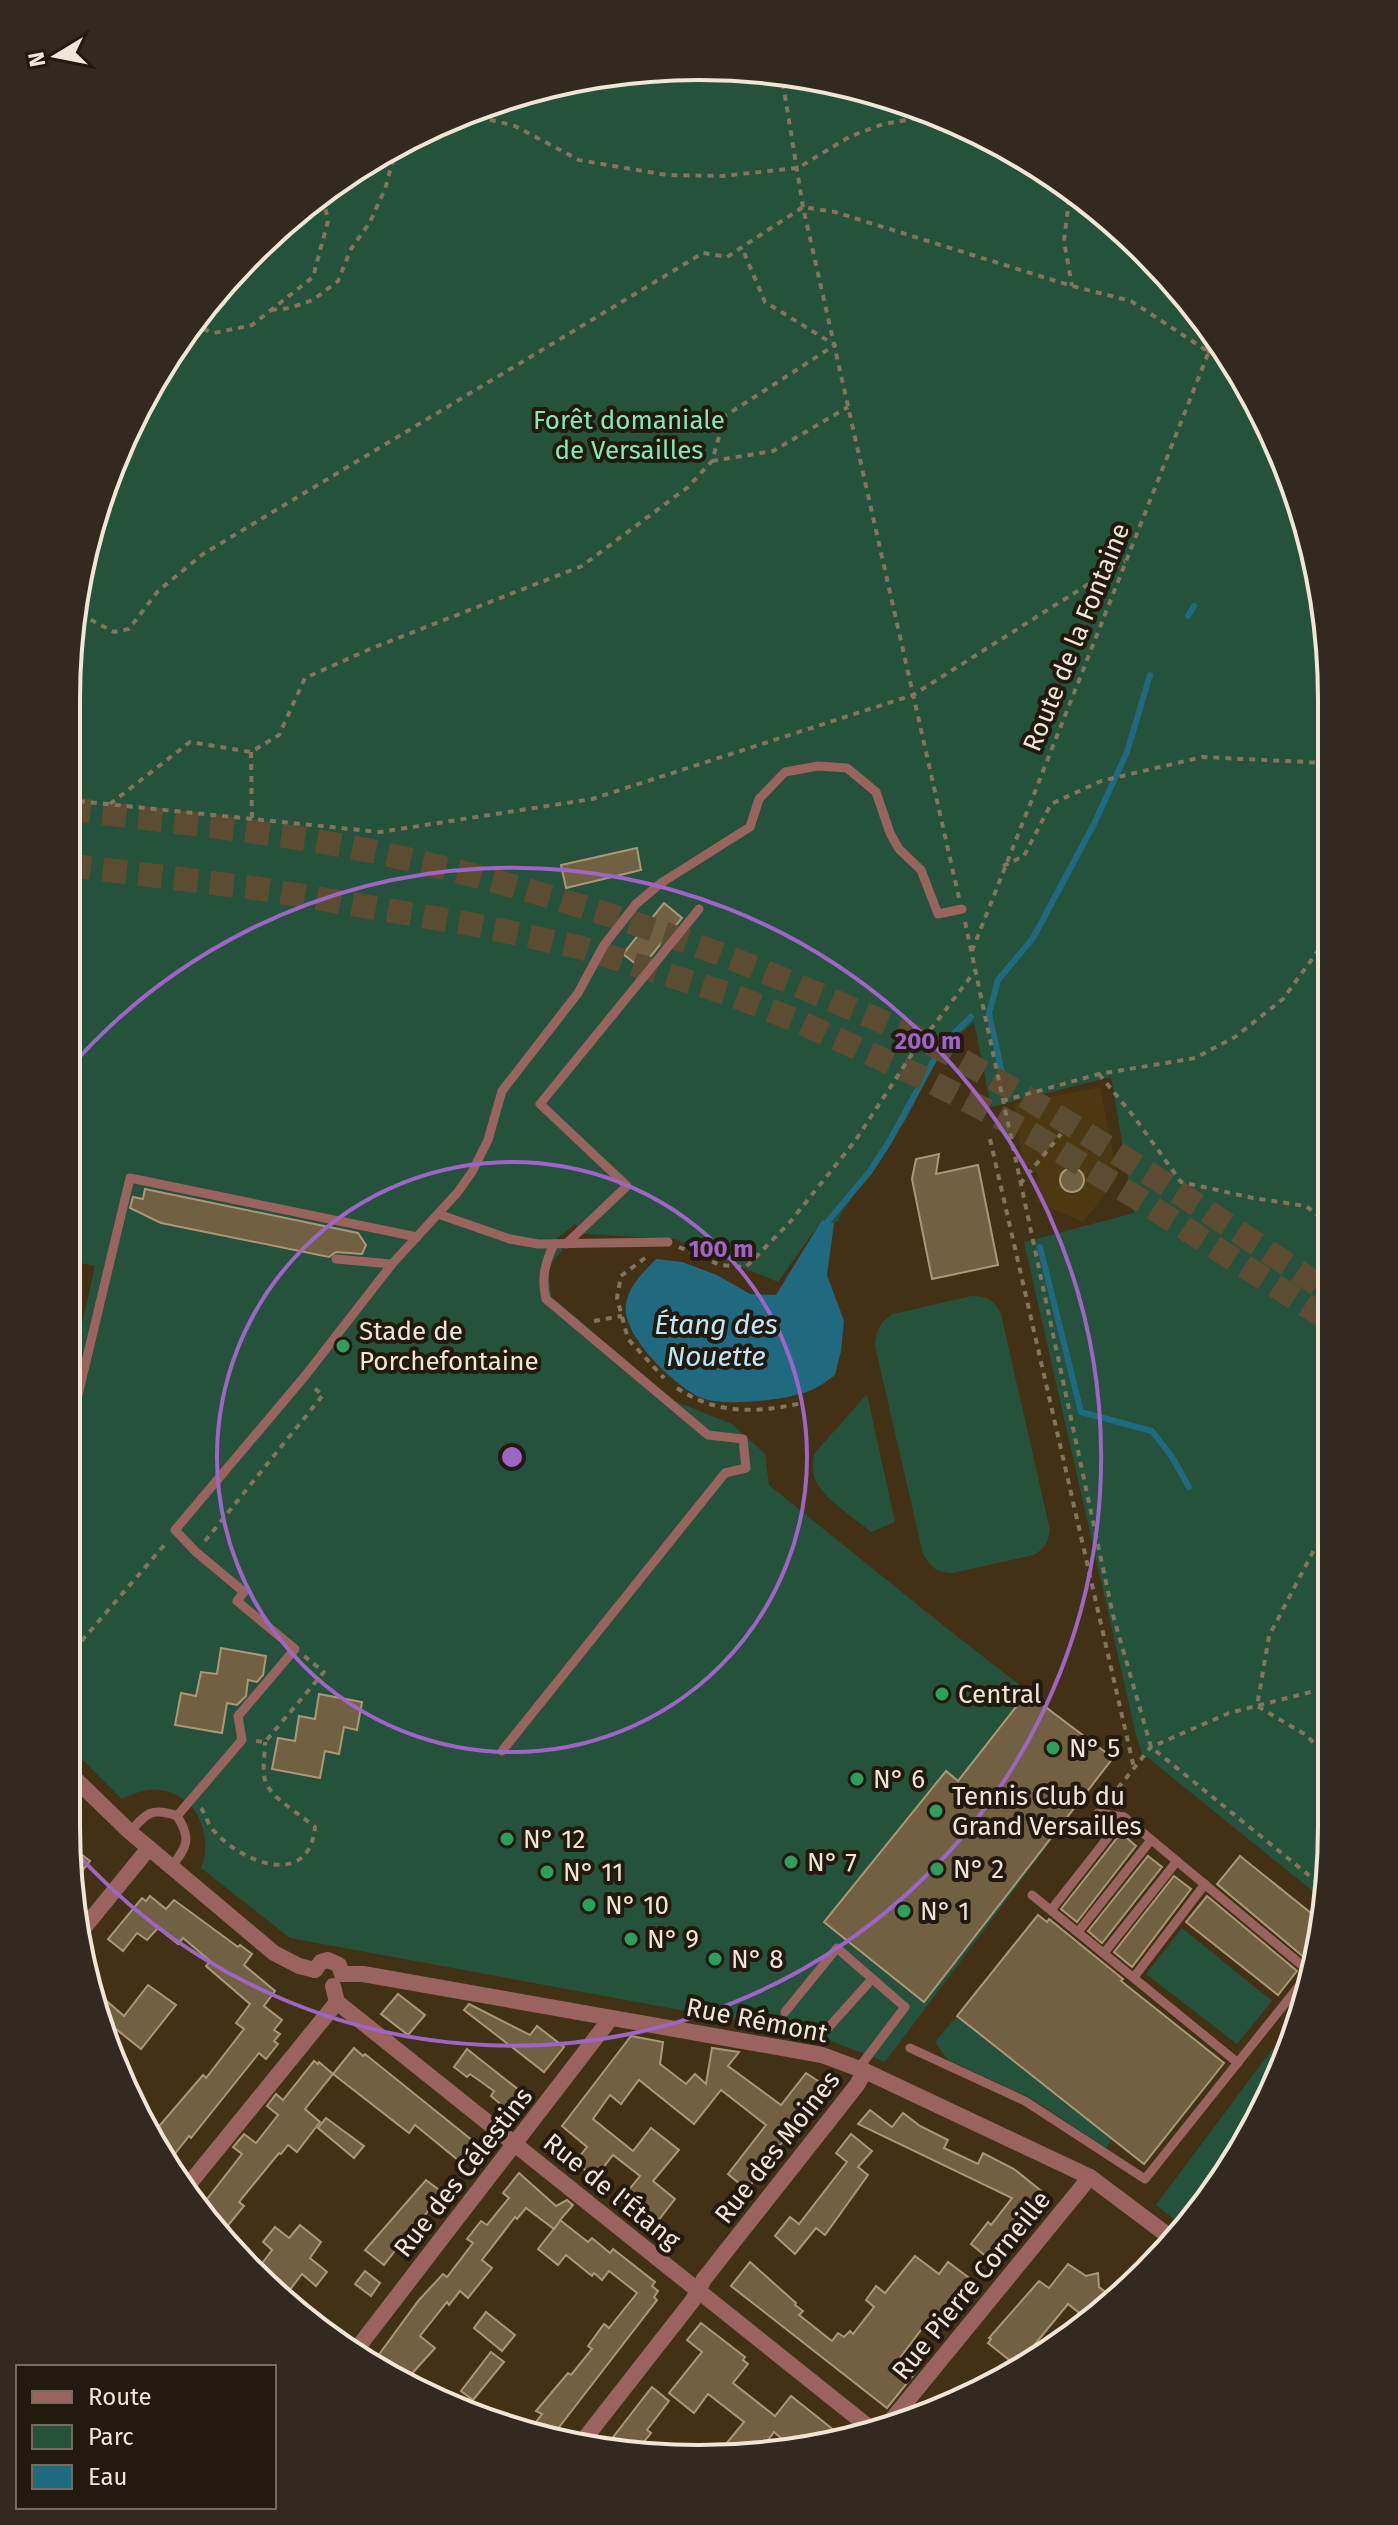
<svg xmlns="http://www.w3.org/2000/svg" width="1398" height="2525" font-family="'Fira Sans',sans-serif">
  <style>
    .built { fill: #4d3813 }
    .green { fill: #24523a }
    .water { fill: #206a7f }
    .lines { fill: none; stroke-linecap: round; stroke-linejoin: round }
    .stream { stroke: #206a7f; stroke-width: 6 }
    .building { fill: #726042; stroke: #aa9777; stroke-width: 2 }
    .motorway-tunnel { stroke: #5c4c31; stroke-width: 24; stroke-dasharray: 24 12; stroke-linecap: butt }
    .path { stroke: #83745c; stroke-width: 4; stroke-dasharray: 6 6; stroke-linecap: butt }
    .service { stroke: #99635e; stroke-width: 9 }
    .minor { stroke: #99635e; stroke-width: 16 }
    .ring { fill: none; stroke: #9e64c6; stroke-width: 4 }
    .leisure-dot { fill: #2e9e5b; stroke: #221a0e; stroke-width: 3 }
    .labels { text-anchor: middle; stroke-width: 8; stroke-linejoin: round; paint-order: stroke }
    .park-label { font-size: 26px; fill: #82ebb2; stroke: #221a0e }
    .street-label { font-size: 26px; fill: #f0e6d5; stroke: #221a0e }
    .poi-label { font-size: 26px; fill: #f0e6d5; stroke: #221a0e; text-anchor: start }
    .water-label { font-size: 28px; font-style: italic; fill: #bce8f8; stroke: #221a0e }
    .rim { fill: none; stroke: #f0e6d5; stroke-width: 4 }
    .centre { fill: #9e64c6; stroke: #221a0e; stroke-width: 4 }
    .ring-label { font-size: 24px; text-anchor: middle; font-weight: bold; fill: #9e64c6; stroke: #221a0e; stroke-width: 8; stroke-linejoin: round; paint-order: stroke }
  </style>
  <rect width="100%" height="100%" fill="#423114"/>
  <path class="built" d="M1100,1087L1118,1178L1083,1222L1036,1202L1038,1174L1023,1161L1013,1104Z"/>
  <g class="green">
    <path d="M657,67L781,71L902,99L1015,151L1117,223L1225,347L1298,495L1327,617L1331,1867L1325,1901L1142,1753L1136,1735L1024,1242L1134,1213L1111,1077L991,1107L974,1022L941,1050L907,1118L840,1215L839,1221L834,1223L822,1220L778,1282L675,1239L583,1234L575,1224L554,1241L563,1250C545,1268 548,1274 552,1297L672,1400L732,1424L765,1454L769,1485L944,1626L1113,1758L885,2062L816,2035L290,1938L201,1868C214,1837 197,1793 159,1790C147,1788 133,1794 122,1799L66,1743V1395L95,1266L67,1260V658L88,535L151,383L223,282L313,197L419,131L535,88Z"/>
    <path d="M971,1296C988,1296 993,1299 1001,1314L1050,1530C1048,1543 1045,1548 1034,1555L953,1573C937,1573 930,1567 923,1554L875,1346C876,1330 880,1322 893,1314Z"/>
    <path d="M867,1394L895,1522L871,1532C856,1519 822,1498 815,1479C812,1471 813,1463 814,1454Z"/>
    <path d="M1182,1928L1272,2001L1237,2044L1146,1974Z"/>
    <path d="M1303,2008L1247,2142L1180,2224L1156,2205Z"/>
    <path d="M957,2016L1112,2139L1106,2148L1029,2097L948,2060L935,2042Z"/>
  </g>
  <path class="water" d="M822,1220L834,1223L827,1275L844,1321L841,1351L835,1375C828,1380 822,1385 814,1389C791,1400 723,1408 699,1397C673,1384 621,1335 626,1304C629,1285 643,1273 656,1259L682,1262L717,1275L750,1294L776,1295Z"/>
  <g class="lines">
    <g class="stream">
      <path d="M1188,616L1194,606"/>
      <path d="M1006,1091L989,1013L998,980L1033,938L1094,824L1127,752L1150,675"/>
      <path d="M828,1221L870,1171L890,1140L942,1045L971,1017"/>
      <path d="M1040,1247L1081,1412L1152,1431L1172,1457L1189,1487"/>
    </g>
  </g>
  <g class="building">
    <path d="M637,848L641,870L566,888L561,865Z"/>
    <path d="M664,903L682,918L641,968L623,954Z"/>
    <path d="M939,1154L936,1174L978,1165L998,1265L932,1279L912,1179L916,1159Z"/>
    <circle cx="1072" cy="1180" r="12"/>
    <path d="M145,1189L358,1233L366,1245L362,1254L336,1252L329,1257L161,1223L130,1208L133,1197L143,1199Z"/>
    <path d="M221,1648L266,1656L263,1675L257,1682L248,1680L246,1696L237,1705L227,1703L222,1733L175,1725L181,1693L196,1696L201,1672L217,1674Z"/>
    <path d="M1027,1693L1113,1758L924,2002L824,1922L946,1771L958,1781Z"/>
    <path d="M319,1694L362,1702L357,1730L344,1727L339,1754L325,1751L320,1778L272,1769L278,1738L295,1741L299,1716L315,1719Z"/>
    <path d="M1121,1833L1136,1846L1077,1922L1061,1909Z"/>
    <path d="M69,1845L90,1861L75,1880L72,1864Z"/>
    <path d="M1148,1856L1162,1867L1102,1943L1088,1931Z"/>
    <path d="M1240,1856L1322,1922L1315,1962L1308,1956L1306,1959L1217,1884Z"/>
    <path d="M1174,1876L1191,1889L1132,1967L1114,1952Z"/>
    <path d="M150,1896L166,1909L174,1900L238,1947L240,1945L252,1954L244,1965L275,1991L264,2006L282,2020L274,2030L280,2034L274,2041L278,2044L266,2059L259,2053L191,2138L189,2136L170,2160L154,2132L203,2075L206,2078L244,2029L236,2023L250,2004L206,1966L210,1961L183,1938L178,1944L158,1928L147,1940L137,1933L123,1951L108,1939L142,1898L146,1901Z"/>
    <path d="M1207,1896L1297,1971L1278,1995L1186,1922Z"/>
    <path d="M1038,1915L1047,1922L1049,1919L1123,1979L1121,1981L1224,2063L1144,2164L957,2016Z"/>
    <path d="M148,1985L176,2005L141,2049L97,2014L93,1989L124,2016Z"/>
    <path d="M398,1994L425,2015L408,2035L381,2014Z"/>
    <path d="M469,2004L530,2035L537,2026L564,2047L544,2072L464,2010Z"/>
    <path d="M631,2036L663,2042L660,2064L686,2084L695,2074L706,2084L712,2048L739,2052L728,2066L781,2105L806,2073L827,2087L806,2115L804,2113L747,2190L728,2174L766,2125L721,2090L694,2124L639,2080L621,2104L610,2095L593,2119L633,2151L651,2128L679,2150L653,2181L675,2199L657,2222L624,2196L640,2176L613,2155L595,2178L575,2162L587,2147L562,2126Z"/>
    <path d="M354,2048L363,2056L365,2054L473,2141L458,2160L415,2125L409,2133L333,2074L305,2109L320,2122L297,2152L288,2145L281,2154L279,2153L239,2202L244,2206L221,2234L197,2212L242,2154L233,2147L244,2134L256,2143L278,2115L267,2106L276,2094L283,2100L314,2061L318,2064L319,2062L333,2074Z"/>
    <path d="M467,2049L524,2094L510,2112L491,2096L494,2091L470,2074L467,2077L454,2067Z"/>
    <path d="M870,2110L892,2127L903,2113L920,2126L948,2140L944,2148L978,2164L983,2153L1014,2169L1045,2194L1012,2235L1010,2233L991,2258H988L971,2244L988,2222L991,2225L1012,2198L858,2124Z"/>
    <path d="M326,2118L364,2146L354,2158L318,2128Z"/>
    <path d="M851,2134L872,2151L858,2167L868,2175L825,2235L816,2228L795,2254L775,2236L790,2217L799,2224L847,2162L836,2153Z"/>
    <path d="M519,2173L556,2206L567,2200L573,2205L560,2220L588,2242L592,2238L610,2253L613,2249L655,2282L652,2286L658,2291L654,2297L657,2300L550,2439L527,2434L542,2414L536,2411L568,2373L571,2375L592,2349L588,2346L604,2324L609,2328L637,2293L609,2271L602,2280L594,2273L592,2276L566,2255L558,2265L538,2249L560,2221L554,2229L526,2208L517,2219L515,2217L482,2260L492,2268L468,2298L460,2291L449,2305L447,2302L420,2336L435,2348L407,2379L372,2364L419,2300L443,2274L447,2277L473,2243L467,2239L481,2221L487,2225L509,2198L503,2193Z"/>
    <path d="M426,2180L443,2193L420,2221L423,2224L408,2242L404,2239L384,2265L365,2250Z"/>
    <path d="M300,2225L321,2242L310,2258L327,2272L316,2286L302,2274L286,2295L258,2269L272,2250L263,2242L275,2227L289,2238Z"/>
    <path d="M915,2256L939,2274L948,2262L968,2277L960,2288L964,2291L931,2332L924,2326L899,2359L916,2372L887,2408L731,2286L750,2262L796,2303L795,2305L803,2311L799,2315L832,2341L838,2333L844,2337L850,2331L853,2334L874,2307L866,2300L876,2286L885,2293Z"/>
    <path d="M1068,2264L1086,2276L1098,2273L1099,2287L1117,2301L1088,2320L1068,2304L1035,2344L1042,2348L1017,2363H1013L988,2343L991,2339L989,2338L1039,2281L1049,2288Z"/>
    <path d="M365,2271L380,2283L371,2296L355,2284Z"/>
    <path d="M486,2312L515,2335L502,2351L474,2328Z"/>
    <path d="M701,2323L745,2357L743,2360L748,2364L733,2383L775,2416L791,2396L840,2435L790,2446L774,2432L758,2454L741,2458L717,2455L744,2422L708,2394L694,2413L669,2393L702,2352L687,2340Z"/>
    <path d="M491,2352L504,2362L473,2400L461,2391Z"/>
    <path d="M652,2387L669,2401L647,2430L651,2433L639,2448L607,2445Z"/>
  </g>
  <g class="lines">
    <g class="motorway-tunnel">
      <path d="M67,808C171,823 277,831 380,853C526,885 669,930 806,989C854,1010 904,1029 950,1054C1081,1126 1205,1210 1329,1292"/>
      <path d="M67,865L262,889L476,925L579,947L732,995L795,1020L928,1080L1035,1136L1134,1196L1329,1320"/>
    </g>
    <g class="path">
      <path d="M781,71L803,207L959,898"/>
      <path d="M443,122L475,116L515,126L579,160L667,175L722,176L798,168L849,137L883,124L936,115"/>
      <path d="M1063,185L1069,199L1119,226"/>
      <path d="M1069,199L1064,241L1072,286"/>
      <path d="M1187,304L1209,352L1240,377"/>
      <path d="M271,310L290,308L313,300L338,281L351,249L370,222L385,189L397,146L421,131"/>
      <path d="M192,325L214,333L252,325L313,277L328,221L322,192"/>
      <path d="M712,461L773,451L848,407"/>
      <path d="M80,614L114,632L129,629L158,591L203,554L703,253L727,257L803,207L835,212L1072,286L1131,301L1209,352"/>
      <path d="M67,672L103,498"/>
      <path d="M251,752L252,820"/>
      <path d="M67,800L380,832L592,799L913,695L1125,561"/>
      <path d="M110,804L190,742L251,752L279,735L305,678L370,649L582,566L688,487L712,461L725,416L835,345L765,302L742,248"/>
      <path d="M1003,866L1024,856L1051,804L1101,781L1202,757L1327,763"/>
      <path d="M965,922L1113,1615L1151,1747L1327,1890"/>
      <path d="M972,951L1215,336"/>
      <path d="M1099,1074L1135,1118L1181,1182L1253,1198L1306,1206L1329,1224"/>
      <path d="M1002,1101L1099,1074L1195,1058L1235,1037L1283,999L1328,937"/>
      <path d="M990,1139L1134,1768"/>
      <path d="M1020,1184L1061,1134"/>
      <path d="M679,1247L720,1265L746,1267L790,1222L855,1141L912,1054L975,971"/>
      <path d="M645,1258L621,1276L617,1298L628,1339L664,1378"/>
      <path d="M594,1321L622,1316"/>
      <path d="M677,1388C717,1415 757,1413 802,1403"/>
      <path d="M1330,1534L1315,1548L1269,1636L1257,1706L1306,1735L1330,1759"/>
      <path d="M205,1541L323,1395L314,1388"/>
      <path d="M66,1659L167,1542"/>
      <path d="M256,1741L265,1742L324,1672L304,1656"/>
      <path d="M1118,1788L1151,1747L1229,1713L1330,1687"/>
      <path d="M201,1808C206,1815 208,1825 214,1831C241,1862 309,1890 315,1827C300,1814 269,1797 265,1780C262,1769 265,1753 265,1742"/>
    </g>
    <g class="service">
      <path d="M438,1214L510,1239L538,1244L668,1242"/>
      <path d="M566,1244L627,1186L540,1104L699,909"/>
      <path d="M392,1264L457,1193L472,1172L488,1140L502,1091L578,993L604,945L636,904L661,883L750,827L759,799L785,772L818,766L847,768L876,792L890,833L899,849L921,870L938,914L962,909"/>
      <path d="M66,1445L130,1178L417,1237"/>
      <path d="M502,1751L725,1473L746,1468L743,1439L708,1435L546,1299C541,1278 545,1263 554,1244"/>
      <path d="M177,1816L242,1740L238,1716L295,1649L237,1601L244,1592L196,1552L175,1530L305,1376L392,1264L336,1259"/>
      <path d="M130,1832C146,1813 152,1807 177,1816C192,1839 187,1847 171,1867"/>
      <path d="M1032,1895L1238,2063"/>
      <path d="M1051,1910L1124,1817"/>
      <path d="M1078,1932L1151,1840"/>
      <path d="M1104,1953L1177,1861"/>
      <path d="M1134,1977L1205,1884"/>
      <path d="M785,2012L837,1948L905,2007L858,2069"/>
      <path d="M828,2028L872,1979"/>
      <path d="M910,2048L1025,2101L1145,2179L1310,1972L1124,1817L1098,1813"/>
    </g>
    <g class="minor">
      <path d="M66,1770L130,1832L274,1953L299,1966L315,1970"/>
      <path d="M83,1929L149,1848"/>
      <path d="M315,1970L321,1962L328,1960L339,1965L342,1974"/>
      <path d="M342,1974H363L822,2055L865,2071L1090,2177L1170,2237"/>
      <path d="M333,1986L337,2002L870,2428"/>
      <path d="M185,2189L337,2002"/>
      <path d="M352,2355L611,2018"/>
      <path d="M889,2423L1090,2177"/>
      <path d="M582,2442L693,2300L704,2279L857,2085L865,2071"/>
    </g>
  </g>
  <g class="ring">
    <circle cx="512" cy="1457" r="295"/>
    <path d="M67 1071A589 589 0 1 1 71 1847"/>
  </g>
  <g class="leisure-dot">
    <circle cx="343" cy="1346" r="8"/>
    <circle cx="942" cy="1694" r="8"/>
    <circle cx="1053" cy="1748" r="8"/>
    <circle cx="857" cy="1779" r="8"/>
    <circle cx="936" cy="1811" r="8"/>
    <circle cx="507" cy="1839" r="8"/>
    <circle cx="791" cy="1862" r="8"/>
    <circle cx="937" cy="1869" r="8"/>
    <circle cx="547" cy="1872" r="8"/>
    <circle cx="589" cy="1905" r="8"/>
    <circle cx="904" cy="1911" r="8"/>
    <circle cx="631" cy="1939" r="8"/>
    <circle cx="715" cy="1959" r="8"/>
  </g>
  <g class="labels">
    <g class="park-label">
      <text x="629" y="429">Forêt domaniale<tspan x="629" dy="30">de Versailles</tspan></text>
    </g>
    <g class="street-label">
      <text transform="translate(1076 637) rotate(-68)" y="9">Route de la Fontaine</text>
      <text transform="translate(757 2020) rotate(11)" y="9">Rue Rémont</text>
      <text transform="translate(777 2147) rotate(-52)" y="9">Rue des Moines</text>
      <text transform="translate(463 2172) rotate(-52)" y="9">Rue des Célestins</text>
      <text transform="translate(612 2191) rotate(39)" y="9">Rue de l'Étang</text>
      <text transform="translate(971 2285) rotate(-51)" y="9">Rue Pierre Corneille</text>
    </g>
    <g class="poi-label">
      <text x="359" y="1340">Stade de<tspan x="359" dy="30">Porchefontaine</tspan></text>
      <text x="958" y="1703">Central</text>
      <text x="1069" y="1757">N° 5</text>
      <text x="873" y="1788">N° 6</text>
      <text x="952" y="1805">Tennis Club du<tspan x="952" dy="30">Grand Versailles</tspan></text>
      <text x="523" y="1848">N° 12</text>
      <text x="807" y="1871">N° 7</text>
      <text x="953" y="1878">N° 2</text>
      <text x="563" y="1881">N° 11</text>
      <text x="605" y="1914">N° 10</text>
      <text x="920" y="1920">N° 1</text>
      <text x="647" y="1948">N° 9</text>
      <text x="731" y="1968">N° 8</text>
    </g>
    <g class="water-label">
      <text x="716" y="1334">Étang des<tspan x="716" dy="32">Nouette</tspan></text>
    </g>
  </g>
  <path d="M0 0H1398V2525H0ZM699 80H699A619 619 0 0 1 1318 699V1826A619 619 0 0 1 699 2445H699A619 619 0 0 1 80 1826V699A619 619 0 0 1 699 80Z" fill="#322a1e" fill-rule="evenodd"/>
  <path class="rim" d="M699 80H699A619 619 0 0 1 1318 699V1826A619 619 0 0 1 699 2445H699A619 619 0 0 1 80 1826V699A619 619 0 0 1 699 80Z"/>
  <circle cx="512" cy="1457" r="12" class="centre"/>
  <g class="ring-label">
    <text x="928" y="1049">200 m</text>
    <text x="721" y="1257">100 m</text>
  </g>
  <rect x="16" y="2365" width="260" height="144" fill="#221a0e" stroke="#746c5e" stroke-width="2"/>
  <rect x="32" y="2391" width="40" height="12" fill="#99635e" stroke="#746c5e" stroke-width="2"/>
  <text x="88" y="2405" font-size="24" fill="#f0e6d5">Route</text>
  <rect x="32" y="2425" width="40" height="24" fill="#24523a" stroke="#746c5e" stroke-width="2"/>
  <text x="88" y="2445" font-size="24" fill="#f0e6d5">Parc</text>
  <rect x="32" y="2465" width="40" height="24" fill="#206a7f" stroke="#746c5e" stroke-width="2"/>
  <text x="88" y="2485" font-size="24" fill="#f0e6d5">Eau</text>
  <g transform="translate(56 56) rotate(260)" stroke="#221a0e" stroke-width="6" paint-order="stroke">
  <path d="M0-6L14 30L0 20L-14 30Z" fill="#f0e6d5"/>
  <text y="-12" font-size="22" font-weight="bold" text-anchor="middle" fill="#f0e6d5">N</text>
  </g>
</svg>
